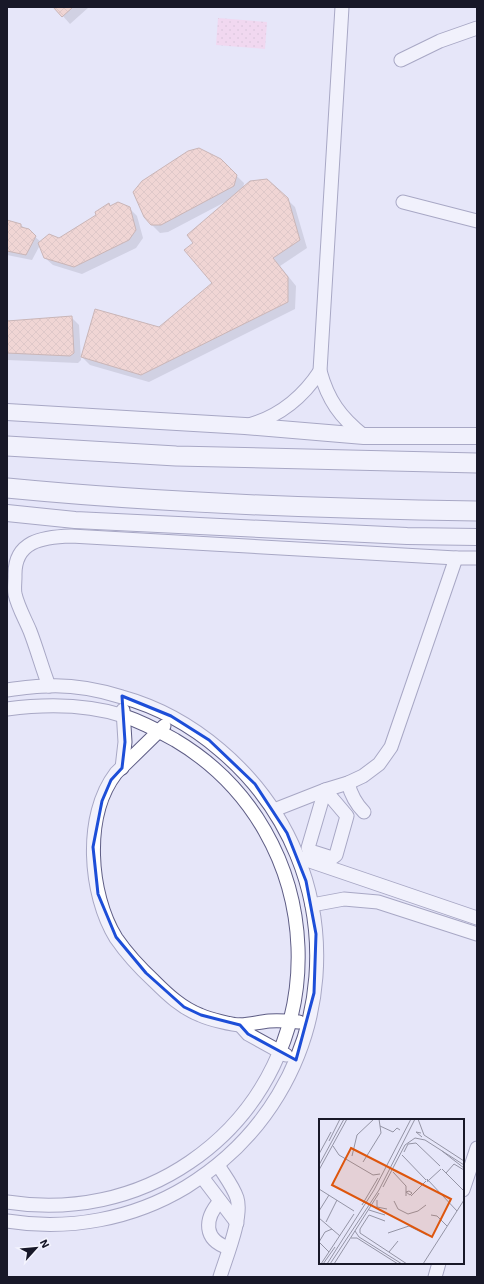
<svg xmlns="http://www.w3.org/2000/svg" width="484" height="1284" font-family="'Work Sans',sans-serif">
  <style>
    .grass { fill: url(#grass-dots) }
    .shadow { fill: #0003 }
    .building { fill: url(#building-cross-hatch); stroke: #a77b67 }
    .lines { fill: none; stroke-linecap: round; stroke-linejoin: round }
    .minor-casing { stroke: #5e5d85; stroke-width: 15 }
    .tertiary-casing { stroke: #5e5d85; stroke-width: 18 }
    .secondary-casing { stroke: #5e5d85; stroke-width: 21 }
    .minor { stroke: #fff; stroke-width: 13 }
    .tertiary { stroke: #fff; stroke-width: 16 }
    .secondary { stroke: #fff; stroke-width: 19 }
    .marked { fill: none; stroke: #1d4ed8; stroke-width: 3; stroke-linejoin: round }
    .inset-road { fill: none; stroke: #9494a5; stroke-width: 1 }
    .view { fill: #de560d; fill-opacity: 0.15; stroke: #de560d; stroke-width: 2 }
    .inset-edge { fill: none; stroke: #181828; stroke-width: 2 }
  </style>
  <defs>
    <pattern id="grass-dots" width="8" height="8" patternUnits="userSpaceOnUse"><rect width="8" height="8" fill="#fec8e5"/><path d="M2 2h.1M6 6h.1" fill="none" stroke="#d9abc4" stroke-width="1.8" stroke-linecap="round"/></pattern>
    <pattern id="building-cross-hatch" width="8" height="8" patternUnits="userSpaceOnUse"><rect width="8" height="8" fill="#fcc1a6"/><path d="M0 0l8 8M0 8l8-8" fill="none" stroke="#d7a58f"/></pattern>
  </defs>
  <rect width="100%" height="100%" fill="#e6e6f9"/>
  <path class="grass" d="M218,18L267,22L265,49L216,45Z"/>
  <g class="shadow">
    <path d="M55,7H89L70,24Z"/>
    <path d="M220,160L244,183L243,189L267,180L295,207L307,248L280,266L296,286L295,309L149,382L90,365L82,357L159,328L213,283L195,243L226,203L225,202L168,232L160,233L152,225Z"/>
    <path d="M109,205L111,206L129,208L137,216L143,238L136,248L82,274L53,265L45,258L40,245L32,260L7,255V221L21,225L41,242L59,239L98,215Z"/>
    <path d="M71,317L79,325L81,360L78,363L7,360V322Z"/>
  </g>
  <g class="building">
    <path d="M53,7H73L62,17Z"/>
    <path d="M199,148L221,159L237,175L234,186L161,225H151L144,217L133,192L142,181L188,151Z"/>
    <path d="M267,179L288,198L300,240L273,258L288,277V302L141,375L81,357L95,309L159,327L212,283L184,250L193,243L187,235L250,181Z"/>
    <path d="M118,202L130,207L136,230L129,240L74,267L44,258L38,243L49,234L59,238L96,215L95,212L109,203L110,206Z"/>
    <path d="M7,220L21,224V227L29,229L36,236L26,255L7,251Z"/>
    <path d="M72,316L74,353L70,356L7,353V321Z"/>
  </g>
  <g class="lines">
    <defs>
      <g id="minor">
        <path d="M342,7L320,371C328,400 340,417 364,436"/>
        <path d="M401,60L440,41L477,28"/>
        <path d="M403,202L477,221"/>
        <path d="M249,425C280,416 303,397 320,371"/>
        <path d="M49,686C42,668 37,649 30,631C25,619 18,607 15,594C14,589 15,582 15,576C14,541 42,537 71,536L456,558H477"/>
        <path d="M7,690C21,688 35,686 49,686C73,685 99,690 122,697C158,707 192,726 220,750C362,870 345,1090 186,1187C133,1219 69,1231 7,1221"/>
        <path d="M7,709C45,704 87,704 124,716C142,722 159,731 175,740C332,833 341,1059 190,1162C136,1199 71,1212 7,1202"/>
        <path d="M164,726L159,731L116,773C83,816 89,894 116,938C127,954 140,968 154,981C168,995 182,1008 200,1015C209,1019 232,1025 241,1025C251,1024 260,1022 269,1021C278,1020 289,1021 299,1022"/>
        <path d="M122,768L125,742L123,710"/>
        <path d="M348,783C351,795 355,803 364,812"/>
        <path d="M325,790L347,816L336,855L332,858L310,851L308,848Z"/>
        <path d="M274,810L325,790L348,783L363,776L379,764L391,747L456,558"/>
        <path d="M298,857L477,918"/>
        <path d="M312,905L344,899L378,902L477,934"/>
        <path d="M240,1025L248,1034L286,1055"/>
        <path d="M218,1165C224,1175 233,1186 237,1198C243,1217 226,1257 220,1277"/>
        <path d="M202,1177L237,1223"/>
        <path d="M463,1190L477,1148"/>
        <path d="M220,1201C204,1219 203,1240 229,1248"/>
        <path d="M435,1277L439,1263"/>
      </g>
      <g id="tertiary">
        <path d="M7,412L245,426L364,436H477"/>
        <path d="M7,513L75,520L407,536L477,537"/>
      </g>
      <g id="secondary">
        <path d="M7,446L176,456L477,463"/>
        <path d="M7,488C162,503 321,509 477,511"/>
      </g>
    </defs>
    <use href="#minor" class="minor-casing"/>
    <use href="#tertiary" class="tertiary-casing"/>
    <use href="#secondary" class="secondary-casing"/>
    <use href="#minor" class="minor"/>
    <use href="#tertiary" class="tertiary"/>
    <use href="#secondary" class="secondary"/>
  </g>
  <path d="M0 0H484V1284H0ZM122,696L171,716L209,740L255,784L287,833L306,881L316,934L314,993L296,1060L248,1034L240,1025L201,1015L184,1007L146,973L116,937L98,894L93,847L102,801L111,780L122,768L125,742Z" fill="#e6e6f9" fill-opacity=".55" fill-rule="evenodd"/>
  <path class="marked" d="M122,696L171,716L209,740L255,784L287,833L306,881L316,934L314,993L296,1060L248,1034L240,1025L201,1015L184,1007L146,973L116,937L98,894L93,847L102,801L111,780L122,768L125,742Z"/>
  <g transform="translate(319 1119)">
    <rect width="145" height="145" fill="#e6e6f9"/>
    <path class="inset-road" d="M99,0L105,16L145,42M61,7L74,13L78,9L81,11M102,14L97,13L103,18M10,22L21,0M14,27L20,36L54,56L61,55M123,32L145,49M85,33L89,25L97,24L121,47M0,35L12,13M83,36L107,61M33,37L38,16L55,0M44,43L62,14L60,0M0,46L25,0M123,50L145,72M0,51L28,0M74,53L87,67V77M127,54L135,45L145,51M110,61L122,50M109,63L108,60L138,92M64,68L86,26L96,19L106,21L145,46M0,70L35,92M90,72L93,74L91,76L87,73ZM92,77L107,62M58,81V88L68,90M75,82L79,90L89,95L99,92L107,86M43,86L59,59M50,91L66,96M0,92L10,76M112,96L118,97L128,107M0,99L21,117M66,102L50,96L41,110V114L88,145M7,103L18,81M36,112L40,118L83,145M69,114L90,107L108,116M32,119H38L79,145M10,133L0,123L6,113L13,110M70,133L79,122M2,145L35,95M4,145L16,128M8,145L55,71L92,0M11,145L60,71L96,0M15,145L60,74M104,145L145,81"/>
    <path class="view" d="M32,29L132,80L113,118L13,66Z"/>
    <rect width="145" height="145" class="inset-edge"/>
  </g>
  <rect width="484" height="1284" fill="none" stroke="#181828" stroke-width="16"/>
  <g transform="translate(36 1248) rotate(63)" stroke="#f4f4fe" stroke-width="3" paint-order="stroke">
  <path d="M0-3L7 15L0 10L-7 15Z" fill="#181828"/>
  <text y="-6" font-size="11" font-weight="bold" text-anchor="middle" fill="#181828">N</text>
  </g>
</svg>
